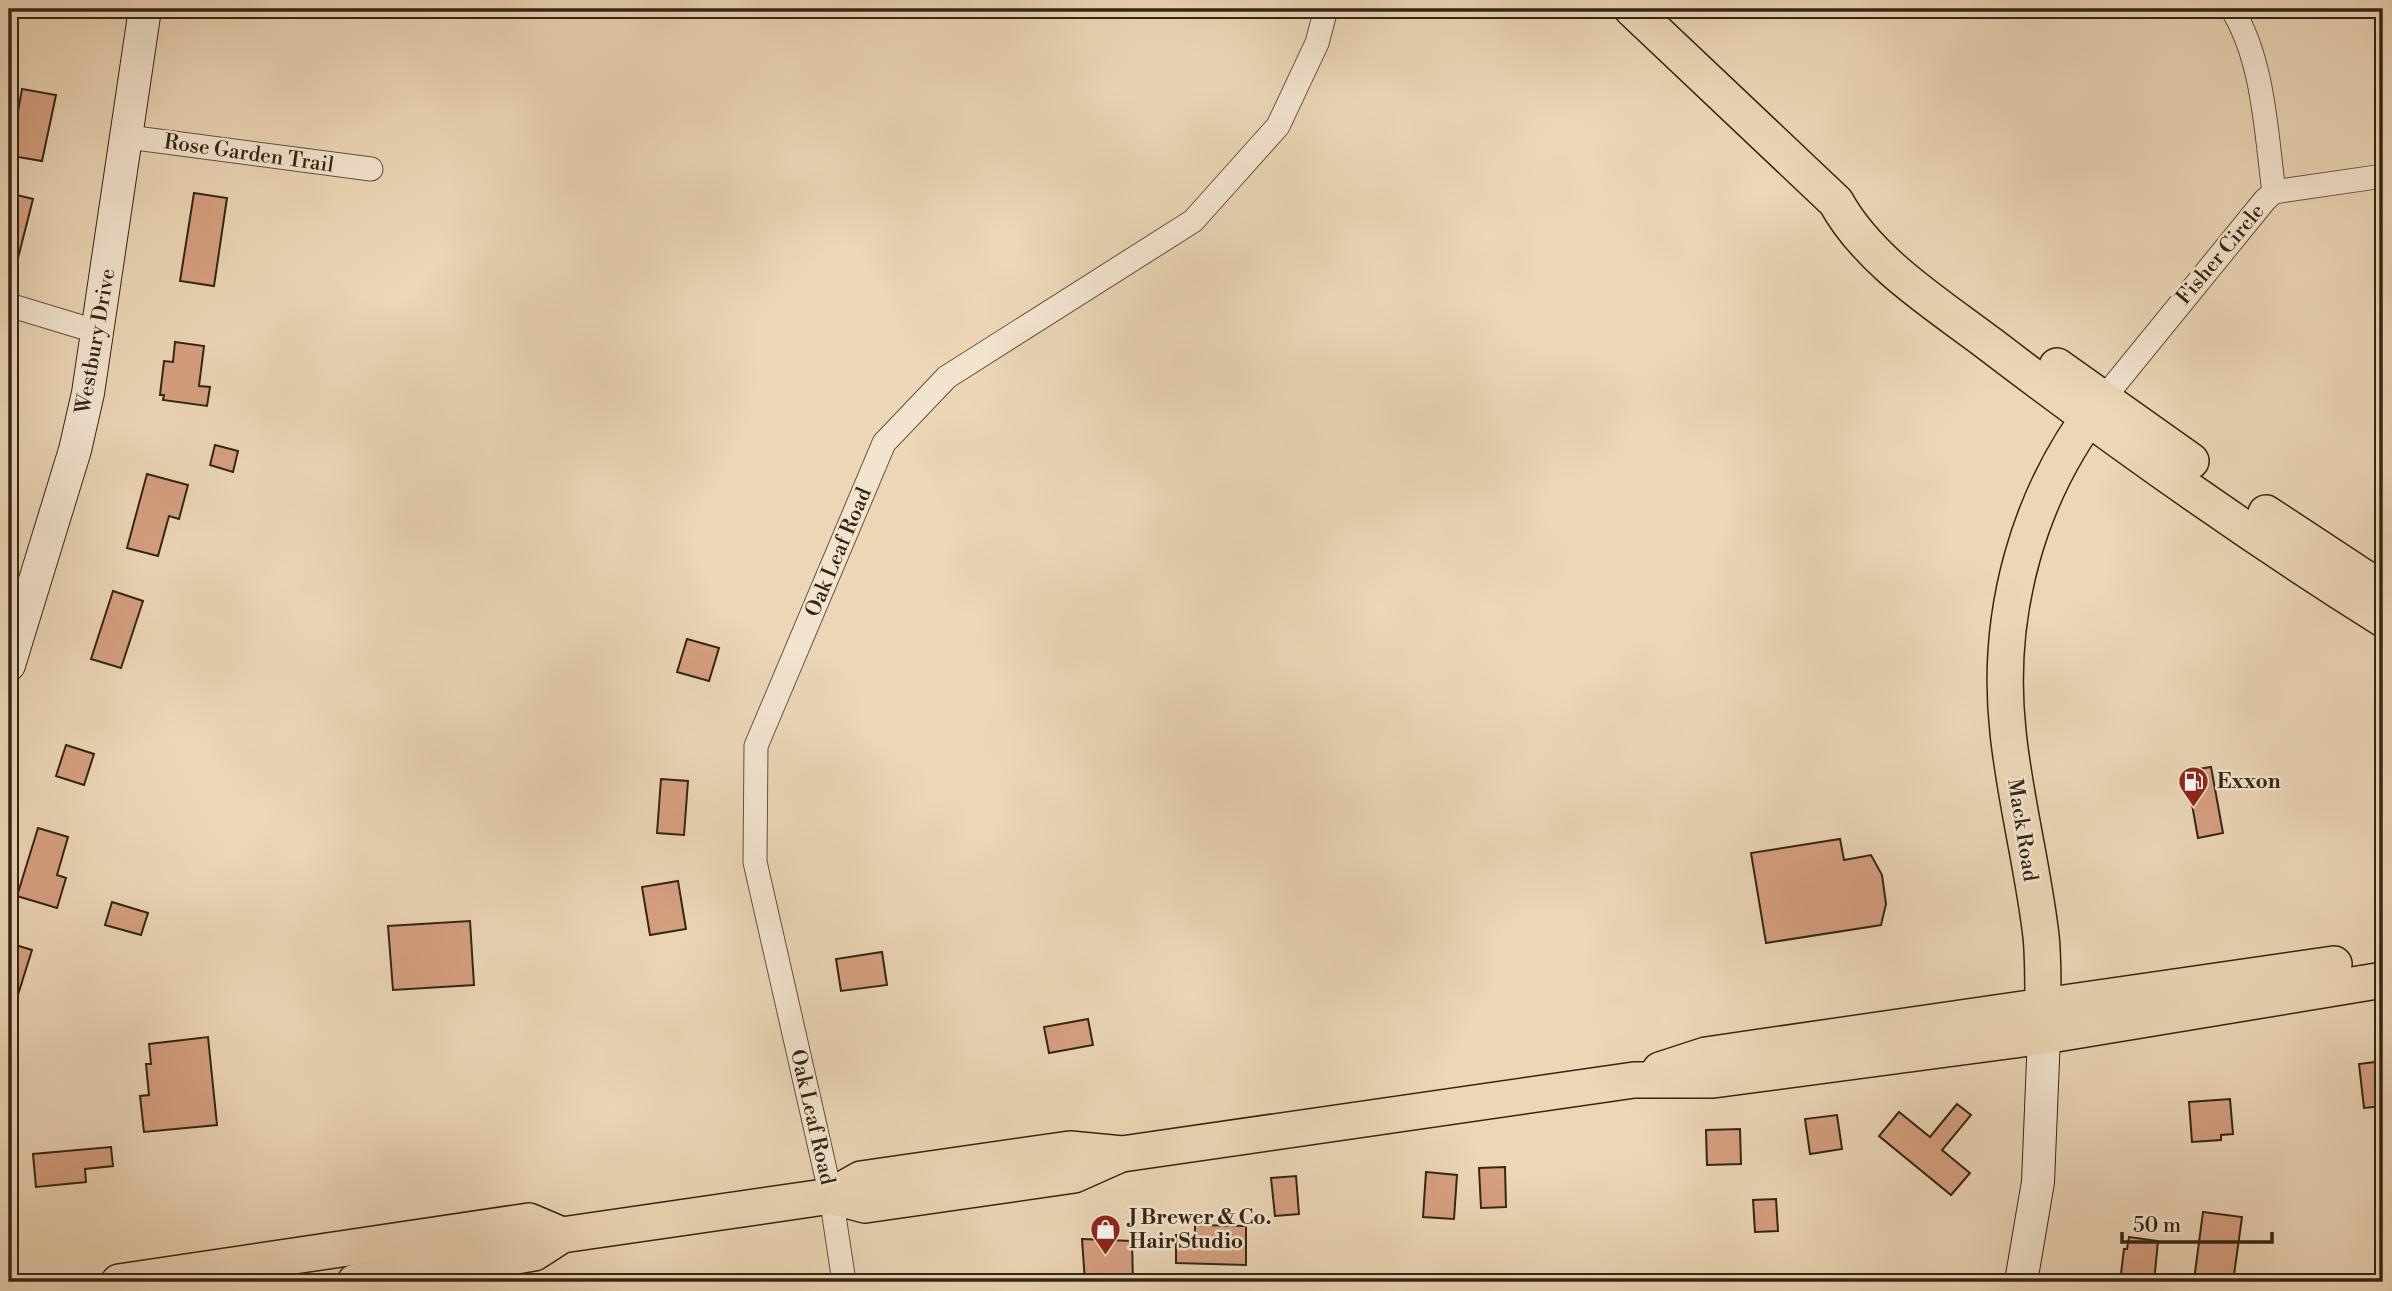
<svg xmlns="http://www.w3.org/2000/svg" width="2392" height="1291" font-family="'Libre Bodoni',serif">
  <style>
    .building { fill: #d6a080; stroke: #332515; stroke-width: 2 }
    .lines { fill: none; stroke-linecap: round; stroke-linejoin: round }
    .street-casing { stroke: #61513d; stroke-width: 25 }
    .secondary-casing { stroke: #332515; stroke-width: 34 }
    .primary-casing { stroke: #332515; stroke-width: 38 }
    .street { stroke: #f3e4d0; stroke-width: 23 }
    .secondary { stroke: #f3e4d0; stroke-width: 32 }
    .primary { stroke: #ecd6b6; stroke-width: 35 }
    .labels { text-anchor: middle; stroke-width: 5; stroke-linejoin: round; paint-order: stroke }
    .street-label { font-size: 21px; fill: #332515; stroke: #f3e4d0 }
    .poi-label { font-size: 21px; font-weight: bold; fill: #332515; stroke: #f3e4d0; text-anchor: start }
  </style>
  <rect width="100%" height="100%" fill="#ecd6b6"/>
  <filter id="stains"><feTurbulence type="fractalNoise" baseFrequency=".00286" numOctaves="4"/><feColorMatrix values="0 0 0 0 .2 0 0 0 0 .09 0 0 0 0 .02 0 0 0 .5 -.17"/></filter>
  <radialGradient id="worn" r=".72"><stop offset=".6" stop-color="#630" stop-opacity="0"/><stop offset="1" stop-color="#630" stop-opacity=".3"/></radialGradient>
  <g class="building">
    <path d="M22,89L56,95L42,161L12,156L16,128L9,127V112H18Z"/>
    <path d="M9,193L33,199L17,262L9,259Z"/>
    <path d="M194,193L227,198L214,286L180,281Z"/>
    <path d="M175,342L204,346L199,386L210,387L207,406L163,400L164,395H160L164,361L173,362Z"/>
    <path d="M215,445L238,451L233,472L210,465Z"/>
    <path d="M147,474L188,485L179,519L169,516L158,556L127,548Z"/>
    <path d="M113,591L143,601L121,668L91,659Z"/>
    <path d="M687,639L719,648L709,681L677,672Z"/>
    <path d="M66,745L94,754L84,785L56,776Z"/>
    <path d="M2211,767L2223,833L2198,838L2186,771Z"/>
    <path d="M661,779L688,781L684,835L657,833Z"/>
    <path d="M38,828L68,837L57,875L66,878L57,908L17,896Z"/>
    <path d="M1840,839L1844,860L1871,855L1882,875L1886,904L1881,925L1766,943L1751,853Z"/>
    <path d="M678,881L686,929L650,935L642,887Z"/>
    <path d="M112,902L148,913L141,935L105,925Z"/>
    <path d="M470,921L474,985L393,990L388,926Z"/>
    <path d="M9,943L32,950L11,1017L9,1016Z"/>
    <path d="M882,952L887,985L841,991L836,959Z"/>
    <path d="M1088,1019L1093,1045L1049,1053L1044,1027Z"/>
    <path d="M208,1037L217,1125L144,1132L140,1096L149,1095L146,1064H151L149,1044Z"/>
    <path d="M2383,1061V1106L2364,1108L2359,1064Z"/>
    <path d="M2230,1099L2233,1134L2221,1135V1140L2192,1142L2189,1102Z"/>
    <path d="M1957,1104L1971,1115L1942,1150L1970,1173L1951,1195L1879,1136L1899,1112L1930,1137Z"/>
    <path d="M1837,1115L1842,1149L1810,1154L1805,1119Z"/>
    <path d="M1740,1129L1741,1164L1707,1165L1706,1130Z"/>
    <path d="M111,1147L113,1166L85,1169L86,1182L36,1187L33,1154Z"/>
    <path d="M1505,1167L1506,1207L1481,1208L1479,1168Z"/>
    <path d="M1426,1172L1457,1175L1454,1219L1423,1217Z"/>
    <path d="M1296,1176L1299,1214L1275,1216L1271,1178Z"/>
    <path d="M1776,1199L1778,1231L1755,1232L1753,1200Z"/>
    <path d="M2203,1212L2242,1217L2233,1282L2194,1280Z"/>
    <path d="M1195,1225L1246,1226V1265L1176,1263V1235H1195Z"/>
    <path d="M2129,1237L2158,1241L2154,1282H2120L2124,1249H2127Z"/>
    <path d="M1082,1239L1132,1241L1133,1282H1085Z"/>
  </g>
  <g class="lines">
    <defs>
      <g id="street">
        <path d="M2232,9C2264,61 2266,133 2274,192"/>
        <path d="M128,137L371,169"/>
        <path d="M9,305L98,332"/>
        <path d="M2103,399L2265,200L2274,192L2383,176"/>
        <path d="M844,1282L831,1196L755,862L756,746L884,443L947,377L1193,221L1278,126L1317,43L1326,9"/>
      </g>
      <g id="secondary">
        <path d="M9,665L75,450L88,393L145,9"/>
        <path d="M2021,1282L2038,1182L2044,1036"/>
      </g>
      <g id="primary">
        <path d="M1632,9L1836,202C1869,262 1937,304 1991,345C2118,442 2248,534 2383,619"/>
        <path d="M2057,366L2191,461"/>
        <path d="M2266,513L2383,590"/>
        <path d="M2044,1026C2042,996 2044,965 2041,936C2033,867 2015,800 2008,732C1995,614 2028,493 2102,400"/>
        <path d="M1660,1070L1706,1055L2334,964"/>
        <path d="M831,1196L865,1205L1074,1175L1119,1155"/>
        <path d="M119,1282L529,1221L562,1235"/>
        <path d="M355,1282L534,1253L562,1235L831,1196L861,1179L1070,1149L1122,1154L1634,1080H1713L2044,1036L2383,980"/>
      </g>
    </defs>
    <use href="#street" class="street-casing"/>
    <use href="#secondary" class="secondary-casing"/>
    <use href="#primary" class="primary-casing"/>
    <use href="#street" class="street"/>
    <use href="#secondary" class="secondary"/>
    <use href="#primary" class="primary"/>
  </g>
  <defs>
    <symbol id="fuel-pin" viewBox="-11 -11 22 30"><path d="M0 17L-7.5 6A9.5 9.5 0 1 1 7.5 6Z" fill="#8f2418" stroke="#f3e4d0"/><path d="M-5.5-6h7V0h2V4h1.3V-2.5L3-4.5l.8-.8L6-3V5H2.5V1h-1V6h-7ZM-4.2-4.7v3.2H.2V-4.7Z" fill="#fff"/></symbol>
    <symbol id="shop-pin" viewBox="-11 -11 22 30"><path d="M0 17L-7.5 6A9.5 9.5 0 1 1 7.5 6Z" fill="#8f2418" stroke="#f3e4d0"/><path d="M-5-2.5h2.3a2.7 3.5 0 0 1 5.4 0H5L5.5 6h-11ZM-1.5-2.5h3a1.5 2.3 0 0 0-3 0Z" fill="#fff"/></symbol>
  </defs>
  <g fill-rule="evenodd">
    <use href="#fuel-pin" x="2176" y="764" width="35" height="47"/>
    <use href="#shop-pin" x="1088" y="1212" width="35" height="47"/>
  </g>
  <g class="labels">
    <g class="street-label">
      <text transform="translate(249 153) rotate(8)" y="7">Rose Garden Trail</text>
      <text transform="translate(2220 254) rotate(-50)" y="7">Fisher Circle</text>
      <text transform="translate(95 341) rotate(-80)" y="7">Westbury Drive</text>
      <text transform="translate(838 552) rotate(-67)" y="7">Oak Leaf Road</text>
      <text transform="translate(2023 830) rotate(81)" y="7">Mack Road</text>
      <text transform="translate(813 1117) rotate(77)" y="7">Oak Leaf Road</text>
    </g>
    <g class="poi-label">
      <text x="2217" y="788">Exxon</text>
      <text x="1129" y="1224">J Brewer &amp; Co.<tspan x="1129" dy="24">Hair Studio</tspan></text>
    </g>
  </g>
  <rect width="2392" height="1291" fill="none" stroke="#ecd6b6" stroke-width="35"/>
  <rect x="10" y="10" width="2371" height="1270" fill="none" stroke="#332515" stroke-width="3.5"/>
  <rect x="18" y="18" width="2357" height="1256" fill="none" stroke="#332515" stroke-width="2"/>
  <path d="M2122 1232v10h150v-10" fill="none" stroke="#332515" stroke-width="3.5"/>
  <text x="2133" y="1232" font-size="21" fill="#332515" stroke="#f3e4d0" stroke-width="5" paint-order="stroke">50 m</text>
  <rect width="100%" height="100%" filter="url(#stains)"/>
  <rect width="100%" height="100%" fill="url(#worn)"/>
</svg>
